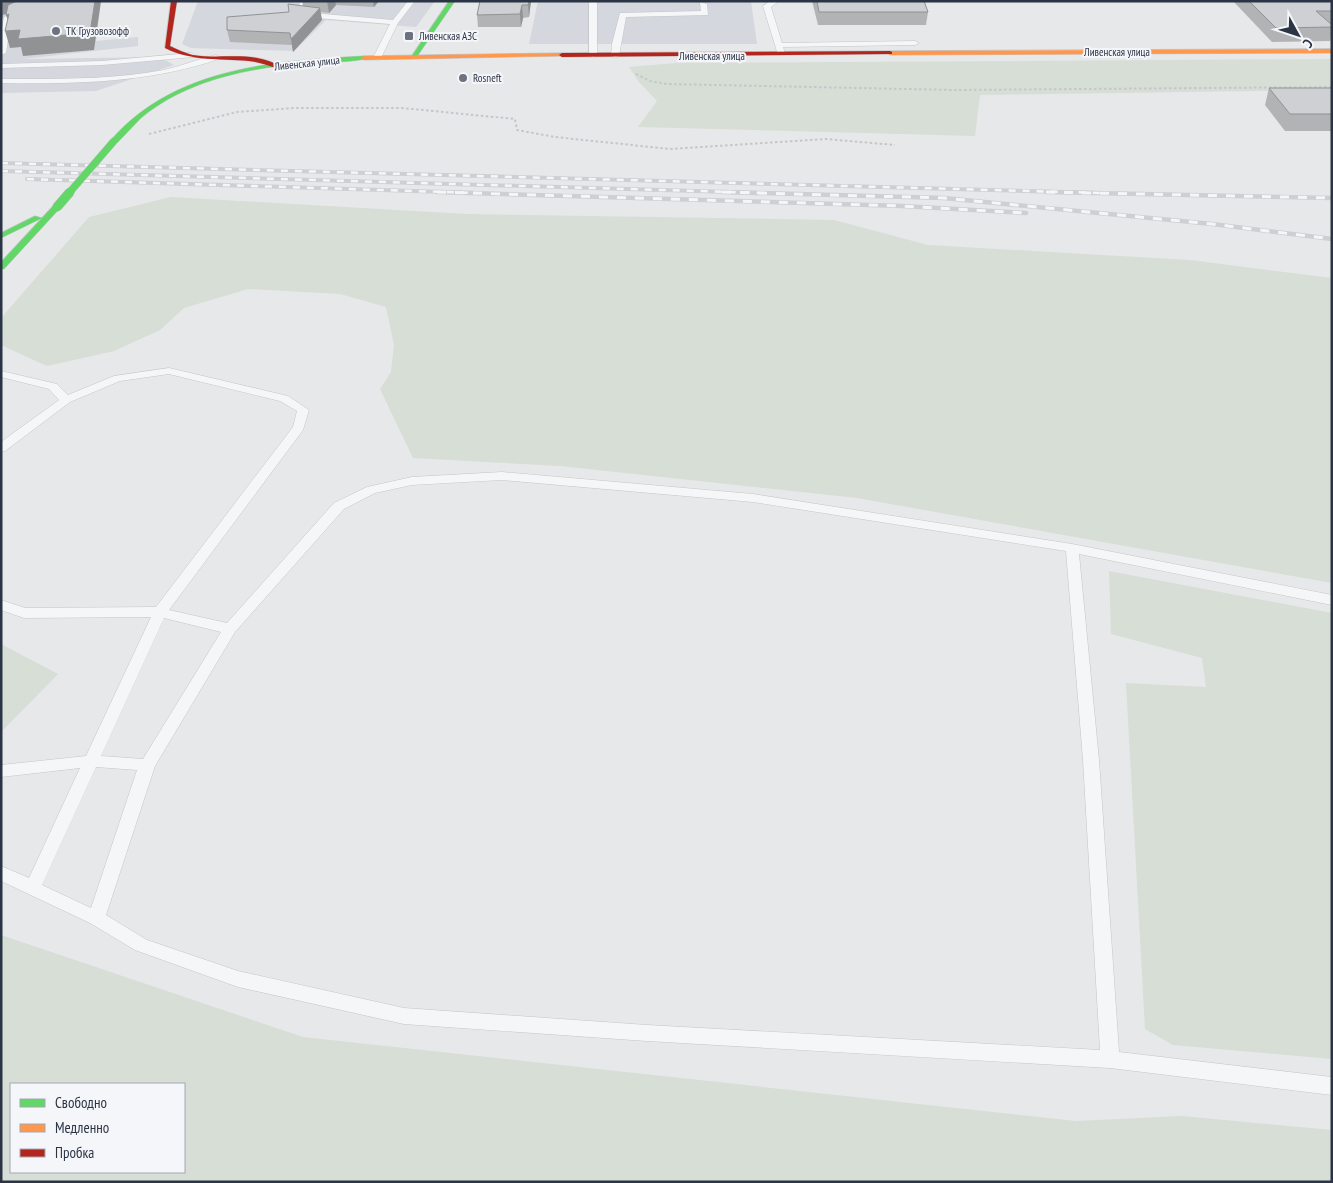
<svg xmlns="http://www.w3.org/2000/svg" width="1333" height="1183" font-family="'PT Sans Narrow',sans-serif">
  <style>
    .built { fill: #d4d7dd }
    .green { fill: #d6ded6; fill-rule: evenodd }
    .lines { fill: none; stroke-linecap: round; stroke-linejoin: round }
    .lane-casing { stroke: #c4c6c8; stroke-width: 1 }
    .fast-casing { stroke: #c4c6c8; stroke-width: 1 }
    .slow-casing { stroke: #c4c6c8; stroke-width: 1 }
    .jam-casing { stroke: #c4c6c8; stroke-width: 1 }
    .path { stroke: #c5c6ca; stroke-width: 2; stroke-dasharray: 2.5 2.5; stroke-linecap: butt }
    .lane { fill: #f5f6f7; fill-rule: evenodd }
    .fast { fill: #63d668; fill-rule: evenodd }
    .slow { fill: #ff974d; fill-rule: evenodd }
    .jam { fill: #b3261e; fill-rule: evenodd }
    .rail-far1-casing { stroke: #cecfd2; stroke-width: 4 }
    .rail-casing { stroke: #cecfd2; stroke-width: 4.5 }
    .rail-far1 { stroke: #f4f6f9; stroke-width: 2.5; stroke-dasharray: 7; stroke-linecap: butt }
    .rail { stroke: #f4f6f9; stroke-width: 3; stroke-dasharray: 9; stroke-linecap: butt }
    .fast-bridge-far1-casing { stroke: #c2c5c8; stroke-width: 8; stroke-linecap: butt }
    .fast-bridge-casing { stroke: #c2c5c8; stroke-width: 10; stroke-linecap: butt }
    .fast-bridge-far1 { stroke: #63d668; stroke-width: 7 }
    .fast-bridge { stroke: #63d668; stroke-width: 9 }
    .wall { fill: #b1b3b5 }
    .shaded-wall { fill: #909294 }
    .building { fill: #ced0d3; stroke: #909294 }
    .poi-dot { fill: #6c737f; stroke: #f4f6f9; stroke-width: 2 }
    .labels { text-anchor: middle; stroke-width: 4; stroke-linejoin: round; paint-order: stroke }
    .far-poi-label { font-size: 11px; fill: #2b3445; stroke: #f4f6f9; text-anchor: start }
    .far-street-label { font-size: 11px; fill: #2b3445; stroke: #f4f6f9 }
  </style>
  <rect width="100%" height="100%" fill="#e6e8ea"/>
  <g class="built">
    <path d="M1,1H101L96,41L138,37V46L23,59L160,57L174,65L96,91L1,93Z"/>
    <path d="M198,1H435L416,27L326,20L294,51L191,48L182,44Z"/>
    <path d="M538,1H751L757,44H529Z"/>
  </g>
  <g class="green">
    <path d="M1332,59V90L980,95L975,136L638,127L657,101L639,82L629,67L676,63Z"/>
    <path d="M171,197L467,214L834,220L928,245L1190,260L1332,278V583L857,498L560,466L413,458L380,389L391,372L394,345L386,307L340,294L248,289L184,308L160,330L114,351L47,366L1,345V318L89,217Z"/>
    <path d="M1109,571L1332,613V1059L1173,1045L1145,1029L1126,683L1206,687L1202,658L1111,634Z"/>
    <path d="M1,644L58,674L1,732Z"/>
    <path d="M1,935L303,1037L1076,1121L1182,1116L1332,1130V1182H1ZM184,1084V1172H11V1084Z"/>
  </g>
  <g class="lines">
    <defs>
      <g id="lane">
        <path d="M48,1H58L11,20L6,53L1,55V32L4,17Z"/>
        <path d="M302,1H309L300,12L393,20L408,1H415L398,23L381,58L377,60L373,58L390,24L292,16L291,14Z"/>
        <path d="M589,1H597V56L593,58L589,56Z"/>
        <path d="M770,1H779L771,7L782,43L915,41L919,43L915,45L783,47L785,53L778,55L763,6Z"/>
        <path d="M700,2L707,4L708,15L626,17L619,56L615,58L611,56L612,44L620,13L701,11Z"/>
        <path d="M191,53L195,55L194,57L102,65L1,68V64L102,61Z"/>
        <path d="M216,55L220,57L219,59C148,83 76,84 1,83V79C55,79 110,80 164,70C182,66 198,59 216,55Z"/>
        <path d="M169,368L288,396L309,410L303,430L169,610L227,623L334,503L367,487L412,477L502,472L753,494L1072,544L1332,595V605L1079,554L1099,760L1119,1052L1332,1077V1095L1110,1068L647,1041L404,1024L238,987L135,950L90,923L1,881V866L29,878L80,768L1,777V765L86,756L151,617L24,618L1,610V600L25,608L156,607L293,427L297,411L280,401L169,374L120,381L70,402L5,451L1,452V442L59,400L49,389L1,377V371L57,384L68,395L114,376ZM502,480L753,502L1066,551L1083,760L1100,1050L647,1025L404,1008L238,971L147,940L106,915L155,766L235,632L344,509L375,493L412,485ZM164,618L221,632L143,759L101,756ZM96,767L137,770L91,908L42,885Z"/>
      </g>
      <g id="fast">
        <path d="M449,1H455L416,58H412L411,57Z"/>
        <path d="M364,56L366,57V59C344,63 320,62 298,64C243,69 184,82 141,118C133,126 125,135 117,143L110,141C174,67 274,61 364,56Z"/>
        <path d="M54,205L61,207L4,269H1V262Z"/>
        <path d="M35,216L42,218L1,238V233Z"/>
      </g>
      <g id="slow">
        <path d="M1332,49V53L890,55L887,53L890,51Z"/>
        <path d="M562,53L564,54V56L364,60L361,58L364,56Z"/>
      </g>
      <g id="jam">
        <path d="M171,1H177L170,46C178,50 185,53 193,55C220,60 255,50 279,66L276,68C267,65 259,62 249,61C219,58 193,62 165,48Z"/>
        <path d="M890,51L892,52V54L562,57L559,55L562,53Z"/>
      </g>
    </defs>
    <use href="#lane" class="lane-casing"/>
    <use href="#fast" class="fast-casing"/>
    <use href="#slow" class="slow-casing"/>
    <use href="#jam" class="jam-casing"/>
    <g class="path">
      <path d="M636,74L650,81L667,84L955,90L1332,87"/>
      <path d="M149,134L237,112L295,108H402L515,119L517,130L555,137L670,149L826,139L895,145"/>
    </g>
    <use href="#lane" class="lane"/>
    <use href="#fast" class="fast"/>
    <use href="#slow" class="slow"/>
    <use href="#jam" class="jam"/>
    <defs>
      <g id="rail-far1">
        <path d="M1,163L1102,193"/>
        <path d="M1,171L766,193"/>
        <path d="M27,179L477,193"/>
      </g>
      <g id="rail">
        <path d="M437,192L902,206L1026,213"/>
        <path d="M722,192L944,198L1212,224L1332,239"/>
        <path d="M1046,192L1332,198"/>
      </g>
    </defs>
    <use href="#rail-far1" class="rail-far1-casing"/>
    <use href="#rail" class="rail-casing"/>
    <use href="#rail-far1" class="rail-far1"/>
    <use href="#rail" class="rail"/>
    <defs>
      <path id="fast-bridge-far1" d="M69,193L114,141"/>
      <path id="fast-bridge" d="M57,207L70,192"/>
    </defs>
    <use href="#fast-bridge-far1" class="fast-bridge-far1-casing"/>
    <use href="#fast-bridge" class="fast-bridge-casing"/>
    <use href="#fast-bridge-far1" class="fast-bridge-far1"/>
    <use href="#fast-bridge" class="fast-bridge"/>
  </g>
  <g class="wall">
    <path d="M302,1H379L374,7L336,5L329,13L320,12L322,20L293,52L292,45L230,42L227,30L289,12L303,6Z"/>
    <path d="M480,1H531L529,17L523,18L521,27H478L477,15Z"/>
    <path d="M812,1H924L928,12L926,25H818Z"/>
    <path d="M1233,1H1332V35L1330,41L1272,42Z"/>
    <path d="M1269,88H1332V131H1285L1265,105Z"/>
  </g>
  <g class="shaded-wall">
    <path d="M1,1H42L3,15L1,24Z"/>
    <path d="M95,1H101L94,50L23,56L21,47L10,48L5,31H11L6,15Z"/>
    <path d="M327,1H335L336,5L329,13Z"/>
    <path d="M373,1H379L374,7Z"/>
    <path d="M529,1H531L529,17L528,5Z"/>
    <path d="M522,5L523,18L521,27L520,14Z"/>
    <path d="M320,8L322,20L293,52L291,39Z"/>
  </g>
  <g class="building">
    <path d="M17,1H95L90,33L18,39L20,30L5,31L9,14L6,15L8,5Z"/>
    <path d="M480,1H529L528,5H522L520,14L477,15Z"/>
    <path d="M817,1H924L928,12H819Z"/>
    <path d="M1249,1H1332V11H1316L1332,25V27L1276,28Z"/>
    <path d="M288,4L320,8L291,39L290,33L227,30V17L289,12Z"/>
    <path d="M1269,88H1332V114H1290Z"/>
  </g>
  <g class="poi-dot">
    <circle cx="56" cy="31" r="5"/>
    <rect x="404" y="31" width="10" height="10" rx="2.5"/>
    <circle cx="463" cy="78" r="5"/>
  </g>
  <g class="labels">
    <g class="far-poi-label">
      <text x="66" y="35">ТК Грузовозофф</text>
      <text x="419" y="40">Ливенская АЗС</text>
      <text x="473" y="82">Rosneft</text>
    </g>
    <g class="far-street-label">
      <text x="1117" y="56">Ливенская улица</text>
      <text x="712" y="60">Ливенская улица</text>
      <text transform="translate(307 63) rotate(-6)" y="4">Ливенская улица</text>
    </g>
  </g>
  <rect width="1333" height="1183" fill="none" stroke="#2b3445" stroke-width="5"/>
  <rect x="10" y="1083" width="175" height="90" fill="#f4f6f9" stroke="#a4a8b1"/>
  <rect x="20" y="1099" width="25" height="8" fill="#63d668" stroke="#a4a8b1"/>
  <text x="55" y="1108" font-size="15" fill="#2b3445">Свободно</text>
  <rect x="20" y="1124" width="25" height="8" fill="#ff974d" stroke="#a4a8b1"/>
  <text x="55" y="1133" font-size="15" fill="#2b3445">Медленно</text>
  <rect x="20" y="1149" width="25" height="8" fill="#b3261e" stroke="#a4a8b1"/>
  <text x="55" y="1158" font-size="15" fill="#2b3445">Пробка</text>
  <g transform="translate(1298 35) rotate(130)" stroke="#f4f6f9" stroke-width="4" paint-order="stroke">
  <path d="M0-4L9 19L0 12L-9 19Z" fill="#2b3445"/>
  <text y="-8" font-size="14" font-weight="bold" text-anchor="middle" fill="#2b3445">С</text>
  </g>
</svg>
